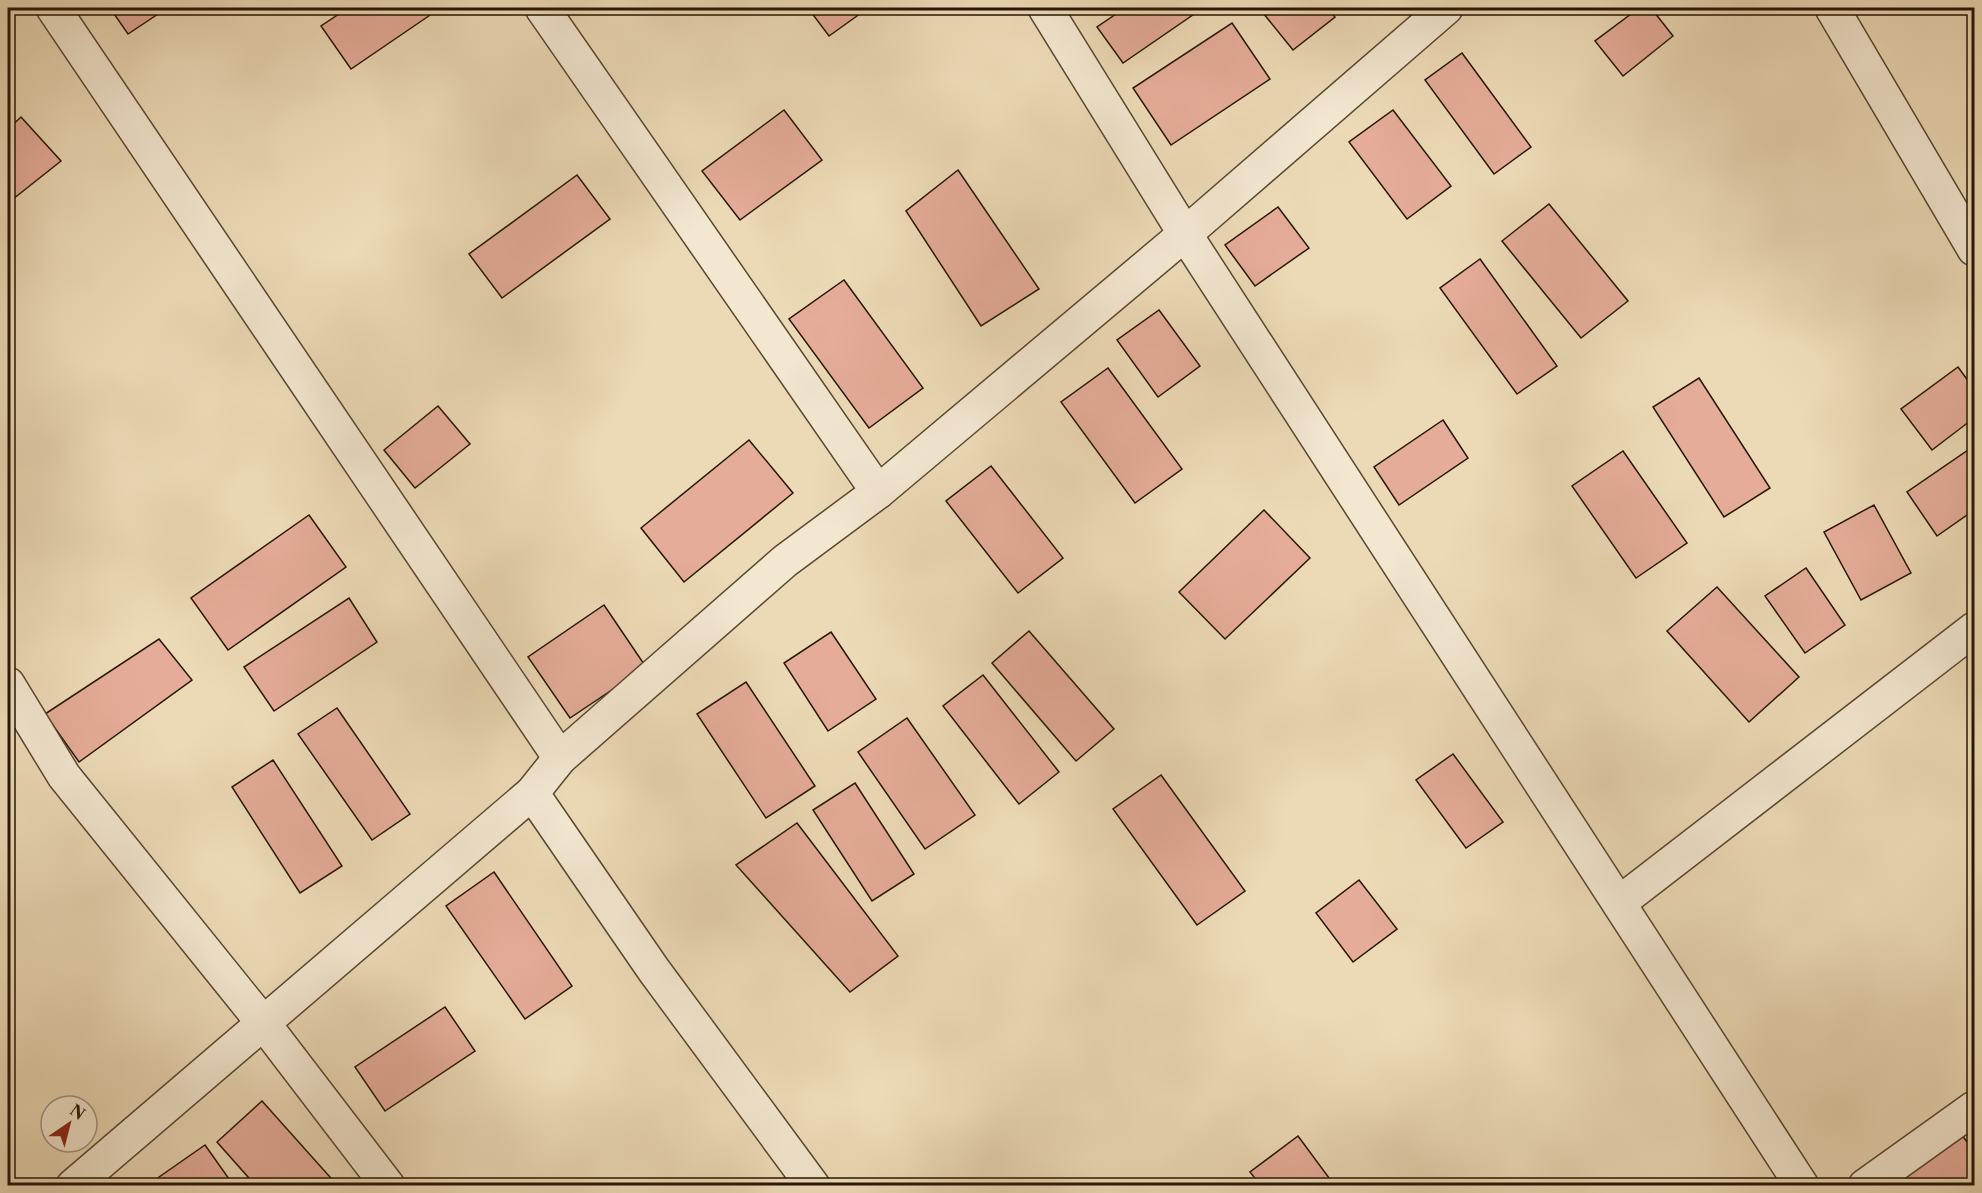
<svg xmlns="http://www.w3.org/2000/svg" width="1982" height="1193" font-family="'Libre Caslon Text',serif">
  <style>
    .building { fill: #e5ac99; stroke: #261605; stroke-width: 1.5 }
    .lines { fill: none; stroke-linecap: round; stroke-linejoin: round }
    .minor-casing { stroke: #584731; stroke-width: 36 }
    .minor { stroke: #f3e7d0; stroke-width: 33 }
  </style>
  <rect width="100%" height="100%" fill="#ecdab6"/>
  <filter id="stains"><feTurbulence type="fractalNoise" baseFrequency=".00333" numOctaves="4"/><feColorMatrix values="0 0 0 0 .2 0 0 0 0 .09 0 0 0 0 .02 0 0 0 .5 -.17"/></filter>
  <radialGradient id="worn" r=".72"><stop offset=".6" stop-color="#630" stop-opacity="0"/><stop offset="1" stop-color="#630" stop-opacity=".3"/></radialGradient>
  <g class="building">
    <path d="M110,8H167L128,34Z"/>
    <path d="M348,8H438L439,9L351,69L321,26Z"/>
    <path d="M808,8H868L829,36Z"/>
    <path d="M1125,8H1199L1200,10L1123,63L1097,27Z"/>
    <path d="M1259,8H1328L1335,17L1293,50Z"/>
    <path d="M1639,8H1651L1673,36L1623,76L1595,41Z"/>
    <path d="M1232,23L1270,79L1171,145L1133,88Z"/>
    <path d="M1462,53L1531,147L1494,174L1425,80Z"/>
    <path d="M784,110L822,160L740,220L702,171Z"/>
    <path d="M1393,110L1451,186L1407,219L1349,142Z"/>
    <path d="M21,117L61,161L8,203V129Z"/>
    <path d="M958,170L1039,289L981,326L906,211Z"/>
    <path d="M577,175L610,219L502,298L469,254Z"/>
    <path d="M1549,204L1628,301L1581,338L1502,241Z"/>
    <path d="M1278,207L1309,248L1255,286L1225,245Z"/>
    <path d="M1480,259L1557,366L1517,394L1440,288Z"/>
    <path d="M844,280L923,388L869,428L789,319Z"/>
    <path d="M1159,310L1200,366L1158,397L1117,340Z"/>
    <path d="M1958,367L1974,389V418L1932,450L1901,409Z"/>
    <path d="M1108,368L1182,469L1135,503L1061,402Z"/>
    <path d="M1699,378L1770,488L1724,517L1653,407Z"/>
    <path d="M438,406L470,444L415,488L384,450Z"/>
    <path d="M1443,420L1468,458L1399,505L1374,467Z"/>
    <path d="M749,440L793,493L684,582L641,528Z"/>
    <path d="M1974,446V510L1937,536L1907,492Z"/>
    <path d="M1623,451L1687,543L1636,578L1572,486Z"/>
    <path d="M991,466L1063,558L1018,593L946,501Z"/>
    <path d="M1874,505L1911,573L1861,600L1824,532Z"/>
    <path d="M1264,510L1310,558L1225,639L1179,592Z"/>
    <path d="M309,515L346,567L228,650L191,598Z"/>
    <path d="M1806,568L1845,625L1805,653L1765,596Z"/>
    <path d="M1717,587L1799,677L1749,722L1667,631Z"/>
    <path d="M349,598L377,642L274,711L244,667Z"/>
    <path d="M604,605L646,667L570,718L528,657Z"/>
    <path d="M1029,631L1114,729L1076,761L992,663Z"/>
    <path d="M831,632L876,699L828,731L784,663Z"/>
    <path d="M159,639L192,680L79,762L45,714Z"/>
    <path d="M983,675L1059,772L1019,804L943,706Z"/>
    <path d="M746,682L815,786L766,818L697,714Z"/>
    <path d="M337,708L410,814L372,840L298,734Z"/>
    <path d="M907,718L975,815L925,849L858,752Z"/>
    <path d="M1453,754L1503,822L1466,848L1416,780Z"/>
    <path d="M273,760L342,866L300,893L232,787Z"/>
    <path d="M1161,775L1245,891L1197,925L1113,809Z"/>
    <path d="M855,783L914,874L872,901L813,810Z"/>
    <path d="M797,823L898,956L850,992L736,865Z"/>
    <path d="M494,872L572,986L525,1019L446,906Z"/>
    <path d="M1359,880L1397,929L1353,962L1316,913Z"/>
    <path d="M445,1007L475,1051L385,1111L355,1067Z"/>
    <path d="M262,1101L338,1186H256L217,1142Z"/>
    <path d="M1961,1134L1974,1151V1186H1895Z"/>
    <path d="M1298,1136L1335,1186H1261L1250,1172Z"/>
    <path d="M205,1145L234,1186H154L152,1182Z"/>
  </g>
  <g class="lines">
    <defs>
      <g id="minor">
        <path d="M53,8L560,758"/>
        <path d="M542,8L878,492"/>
        <path d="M1045,8L1185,234L1802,1186"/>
        <path d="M1832,8L1974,249"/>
        <path d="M8,684L64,776L264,1024L388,1186"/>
        <path d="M532,793L653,969L813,1186"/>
        <path d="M1619,903L1974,629"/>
        <path d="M73,1186L532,793L560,758L785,561L878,492L1185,234L1446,8"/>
        <path d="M1865,1186L1974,1108"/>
      </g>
    </defs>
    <use href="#minor" class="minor-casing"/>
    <use href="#minor" class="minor"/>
  </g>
  <rect width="1982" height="1193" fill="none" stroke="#ecdab6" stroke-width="30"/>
  <rect x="9" y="9" width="1964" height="1175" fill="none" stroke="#261605" stroke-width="3"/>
  <rect x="15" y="15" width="1952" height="1163" fill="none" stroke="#261605" stroke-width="1.5"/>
  <g transform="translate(69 1124) rotate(35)"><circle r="28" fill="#f3e7d0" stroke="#a1937f" stroke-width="1.5"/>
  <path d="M0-4.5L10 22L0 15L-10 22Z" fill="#8f2418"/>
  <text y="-9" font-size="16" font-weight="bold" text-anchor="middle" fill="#261605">N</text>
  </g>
  <rect width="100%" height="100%" filter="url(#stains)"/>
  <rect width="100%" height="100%" fill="url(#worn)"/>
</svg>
